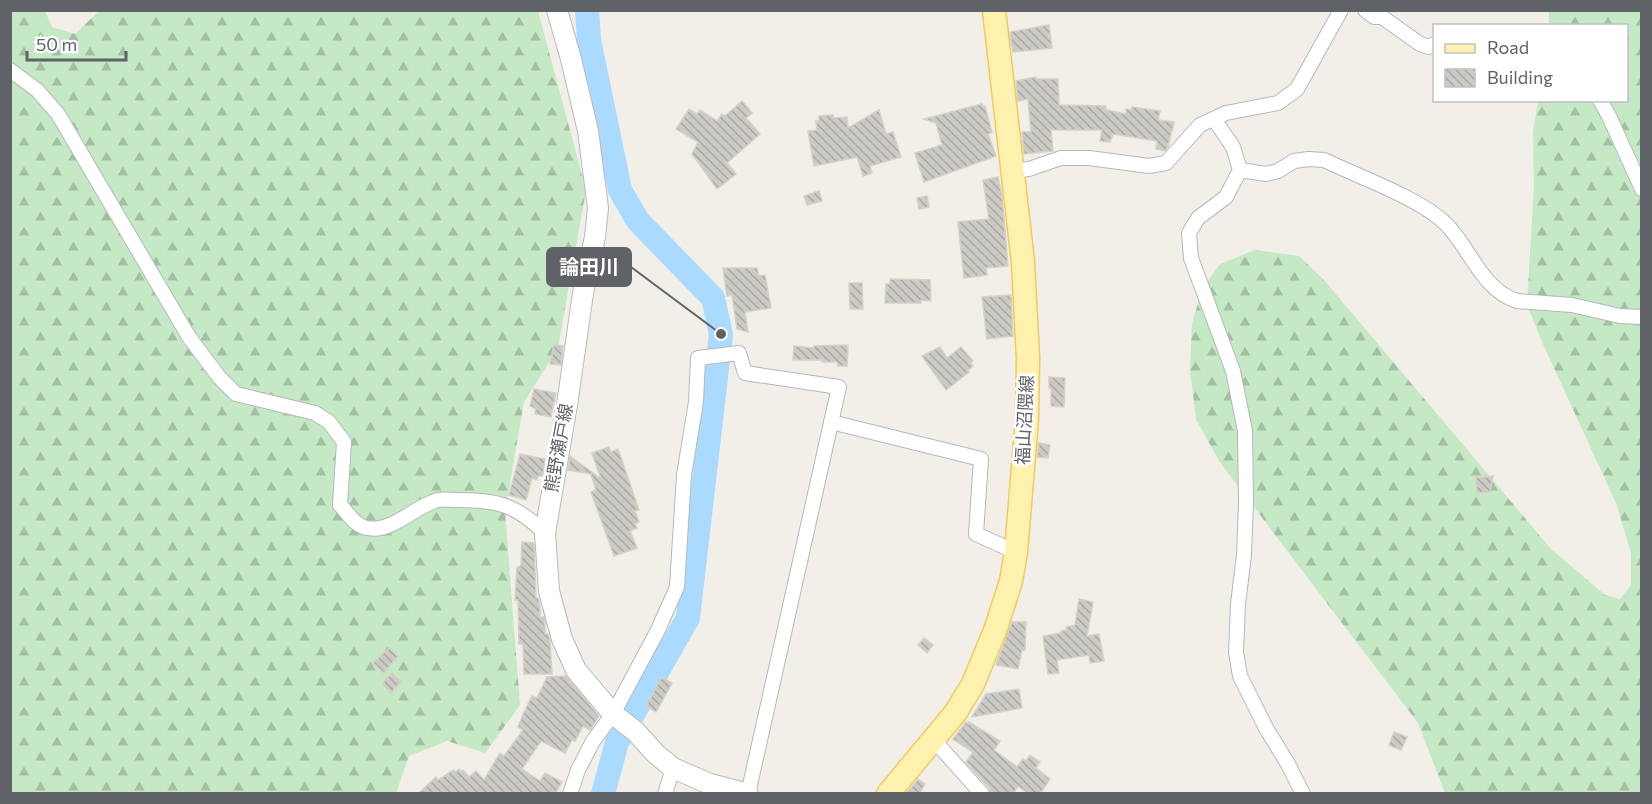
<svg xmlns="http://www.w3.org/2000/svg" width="1652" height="804" font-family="Commissioner,'Noto Sans JP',sans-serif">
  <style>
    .forest { fill: url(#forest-firs) }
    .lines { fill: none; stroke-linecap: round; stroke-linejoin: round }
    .river { stroke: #aadaff; stroke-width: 24 }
    .building { fill: url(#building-back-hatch); stroke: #d6d1c6; stroke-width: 1.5 }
    .minor-casing { stroke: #b5b8bc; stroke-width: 16 }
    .secondary-casing { stroke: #b6babf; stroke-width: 22 }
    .primary-casing { stroke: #f2c960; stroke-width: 25 }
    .minor { stroke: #fff; stroke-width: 14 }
    .secondary { stroke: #fff; stroke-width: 20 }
    .primary { stroke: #fff2af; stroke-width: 22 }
    .labels { text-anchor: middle; stroke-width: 5; stroke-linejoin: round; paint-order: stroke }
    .street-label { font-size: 18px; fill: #5f6368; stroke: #fff }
    .leader { fill: none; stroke: #5f6368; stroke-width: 2 }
    .callout-dot { fill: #5f6368; stroke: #fff; stroke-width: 2 }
    .callout { fill: #5f6368; stroke: #5f6368; stroke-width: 2 }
    .callout-label { font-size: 20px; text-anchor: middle; font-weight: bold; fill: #fff }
  </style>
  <defs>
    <pattern id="forest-firs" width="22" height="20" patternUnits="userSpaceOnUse" patternTransform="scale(1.5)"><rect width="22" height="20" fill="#c5e8c5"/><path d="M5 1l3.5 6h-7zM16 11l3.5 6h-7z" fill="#a3c0a4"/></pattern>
    <pattern id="building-back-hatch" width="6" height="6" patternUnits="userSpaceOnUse" patternTransform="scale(1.5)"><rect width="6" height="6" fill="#cccac5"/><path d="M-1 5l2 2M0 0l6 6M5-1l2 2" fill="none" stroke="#a9a8a4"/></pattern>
  </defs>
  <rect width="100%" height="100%" fill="#f1efe8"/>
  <g class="forest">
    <path d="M10,11H45L52,27L75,34L99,11H538L586,190L558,348L524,402L505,512L520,705L485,753L447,741L409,756L396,793H11Z"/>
    <path d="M1549,11H1641V793H1445L1418,723L1219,461L1196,419L1190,371L1192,324L1202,289L1220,264L1255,250L1299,256L1324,280L1551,549L1605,595L1620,599L1631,585V553L1616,503L1543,344L1527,305L1534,185L1533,132L1538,101L1626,100V26L1549,25Z"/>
  </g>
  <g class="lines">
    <path class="river" d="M587,10L589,40L620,190L638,221L713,298L721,334L688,618L617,742L603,794"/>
  </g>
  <g class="building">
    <path d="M1049,25L1052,48L1013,52L1010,32Z"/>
    <path d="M1036,77V79H1058L1059,105L1106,106V110L1126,114V109L1131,110L1132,107L1160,111L1158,120L1174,122L1168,147L1165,151L1156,149L1157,141L1113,134L1110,142L1100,141L1102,130H1051L1053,151L1024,154L1022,132H1031L1028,99L1018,101L1016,81Z"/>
    <path d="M742,101L752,113L746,118L760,134L727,163L736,174L717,189L692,154L698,142L676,129L689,109L697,114L700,110L717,121L722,114L725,116Z"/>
    <path d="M982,104L983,107L985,106L992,132L988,134L996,156L924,182L915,153L942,145L936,123L924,119Z"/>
    <path d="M879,110L886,134L893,132L901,157L870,166L872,173L863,176L857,157L814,166L808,131L817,130L816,121H819V116L833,115V118L847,117L848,128Z"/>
    <path d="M998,177L1002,196L1008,266L986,268L987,275L964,278L958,222L989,219L983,180Z"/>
    <path d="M819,191L822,201L807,205L804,196Z"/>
    <path d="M927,196L929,207L919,209L917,198Z"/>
    <path d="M723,268H757L759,276L765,275L771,308L745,312L748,332L737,329L732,295L727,296Z"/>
    <path d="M890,279L930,280L931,301L921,300V303H885L886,284H890Z"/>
    <path d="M849,283H862L863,309H850Z"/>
    <path d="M1011,295L1013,336L987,339L982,297Z"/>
    <path d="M554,345L563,346L561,365L550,364Z"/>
    <path d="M848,345L847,366H838L837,362H822V360H793L794,346L814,348V346Z"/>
    <path d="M940,347L947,358L961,347L973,361L970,363L973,366L967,371L969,372L946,390L922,356Z"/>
    <path d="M1049,377L1065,378L1064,407L1051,406V388H1049Z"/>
    <path d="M534,389L556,393L551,417L535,414L536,409L530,406Z"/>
    <path d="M1039,443L1050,445L1048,458L1037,457Z"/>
    <path d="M609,447L611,452L618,449L639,510L635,511L639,522L635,524L637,528L630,531L637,548L614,556L591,492L596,490L591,474L568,470L570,456L601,479L592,453Z"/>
    <path d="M520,454L545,459L543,476H538L537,480L532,478L526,500L509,495Z"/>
    <path d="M1493,476L1490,492L1477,493L1476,478Z"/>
    <path d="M522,542L534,543L536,598H538L540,605V617H544L545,623V634H548L550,641L552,674H524L523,644H519L518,600H515L517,568L521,565Z"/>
    <path d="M1079,599L1093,602L1087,636L1099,634L1104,661L1090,663L1089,655L1057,660L1059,673L1048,674L1043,636L1061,633V631L1067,630L1066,627L1075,625Z"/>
    <path d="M1012,622H1026L1025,650H1022L1018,669L996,665Z"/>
    <path d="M924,638L933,645L927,653L918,645Z"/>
    <path d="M389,648L398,656L384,673L373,663Z"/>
    <path d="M392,673L401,682L391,693L382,684Z"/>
    <path d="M566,676L599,716L590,730L583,726L575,741L572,740L565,753L541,741L522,769L540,781L545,773L562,782L555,794H418L436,777L438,780L453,770L456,772L459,769L461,772L463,770L469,777L476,771L484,780L500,753L504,756L523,730L518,727L525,710L532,696L537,698L547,677Z"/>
    <path d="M662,677L672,683L656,712L646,706Z"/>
    <path d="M1019,689L1022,708L972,717L986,694Z"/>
    <path d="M966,722L968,724L969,722L1000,741L994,750L1017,767L1023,759L1026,761L1030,755L1040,762L1036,768L1050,779L1040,794H1029L1018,786L1013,794H991L989,788L966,762L973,752L953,739Z"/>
    <path d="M1394,732L1407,737L1401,750L1389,745Z"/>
    <path d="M918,779L925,784L919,794H906Z"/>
  </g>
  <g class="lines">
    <defs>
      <g id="minor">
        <path d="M1365,10L1374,17H1382L1420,44L1429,47L1434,44"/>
        <path d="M10,70L37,90L58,114L189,337L219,377L236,394L315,413L329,422L344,442L340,505C348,513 355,526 367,528C391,533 413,508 435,501C441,498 450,500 458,500C498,500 516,505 545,533"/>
        <path d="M1600,100L1609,116L1642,189"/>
        <path d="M1214,119L1233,147L1240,170L1226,197L1198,218L1189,233L1191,258L1233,371L1245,431L1246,502L1244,555L1238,604L1236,652L1240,676L1266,728L1288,764L1303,794"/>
        <path d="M1240,170L1266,174L1278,171L1294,161L1309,159L1324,160C1359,177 1420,198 1446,224C1470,248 1482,290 1517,301L1572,305L1620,316L1642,317"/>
        <path d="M1012,171L1029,169L1061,158H1089L1149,166L1166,163L1200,125L1226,113L1278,103L1297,89L1341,10"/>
        <path d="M831,422L981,459L976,534L1016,552"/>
        <path d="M933,739L982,794"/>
        <path d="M570,794L578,770L593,741L613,714L657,632L677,587L684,475L696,402L698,358L739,353L745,373L839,387L748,794"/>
        <path d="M665,794L673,768"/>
      </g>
      <path id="secondary" d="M557,10L571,59L588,131L598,208L595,237L583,293L567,405L545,533L549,591L562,639L576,670L613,714L635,731L656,754L673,768L710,784L748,794"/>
      <path id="primary" d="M888,794L956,712L973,684L996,628L1011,581L1016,552L1027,419L1028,358L1023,262L994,10"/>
    </defs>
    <use href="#minor" class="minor-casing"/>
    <use href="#secondary" class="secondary-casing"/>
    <use href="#primary" class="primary-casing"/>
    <use href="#minor" class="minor"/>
    <use href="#secondary" class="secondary"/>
    <use href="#primary" class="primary"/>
  </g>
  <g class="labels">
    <g class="street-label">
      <text transform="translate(1025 420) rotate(-87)" y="6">福山沼隈線</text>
      <text transform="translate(559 448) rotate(-80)" y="6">熊野瀬戸線</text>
    </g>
  </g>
  <path class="leader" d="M721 334L631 267"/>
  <circle class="callout-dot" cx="721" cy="334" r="6"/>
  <rect class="callout" x="547" y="248" width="84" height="38" rx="6"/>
  <g class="callout-label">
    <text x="589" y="274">論田川</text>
  </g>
  <rect width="1652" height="804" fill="none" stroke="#5f6368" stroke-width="24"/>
  <rect x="1433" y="24" width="195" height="78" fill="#ffffff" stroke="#bfc1c3" stroke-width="1.5"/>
  <rect x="1445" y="44" width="30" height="9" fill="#fff2af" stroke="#bfc1c3" stroke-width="1.5"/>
  <text x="1487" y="54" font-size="18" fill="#5f6368">Road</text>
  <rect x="1445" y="69" width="30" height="18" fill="url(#building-back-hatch)" stroke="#bfc1c3" stroke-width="1.5"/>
  <text x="1487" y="84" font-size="18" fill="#5f6368">Building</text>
  <path d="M27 51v9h99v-9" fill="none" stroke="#5f6368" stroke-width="3"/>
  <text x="36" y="51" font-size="18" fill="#5f6368" stroke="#ffffff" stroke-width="4.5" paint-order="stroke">50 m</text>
</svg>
